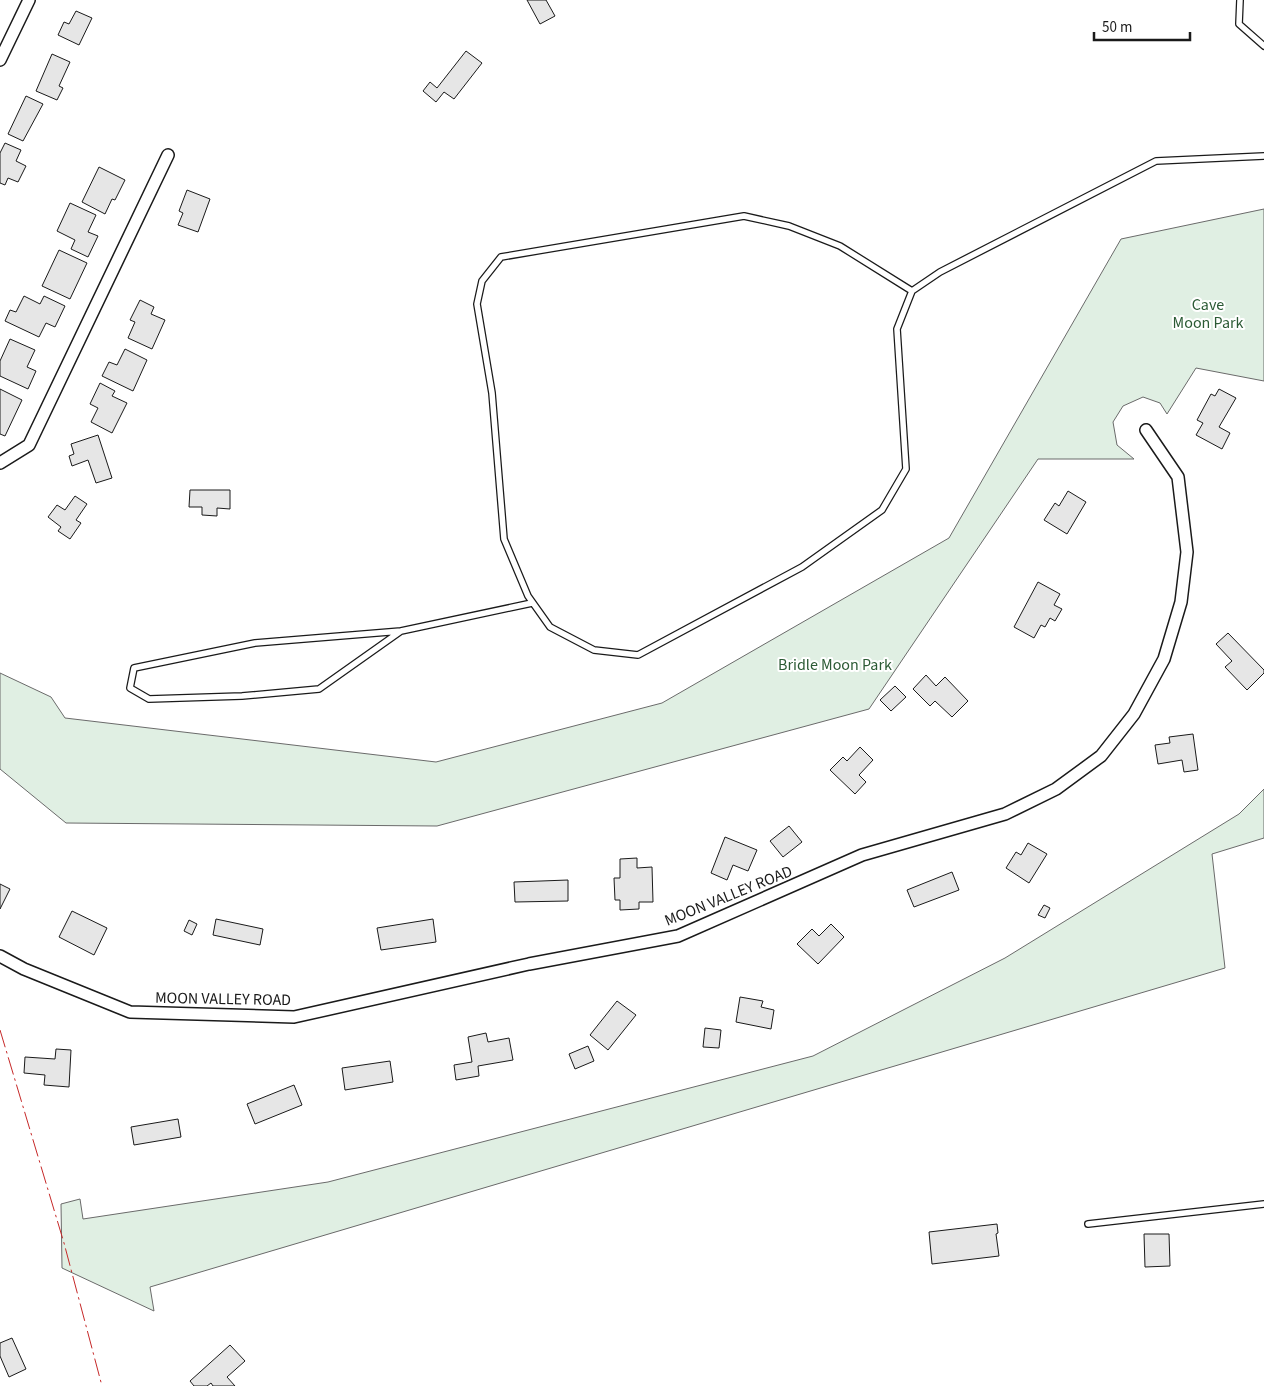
<svg xmlns="http://www.w3.org/2000/svg" width="1264" height="1386" font-family="'Source Sans 3',sans-serif">
  <style>
    .green { fill: #e0efe3; stroke: #6a6a6a }
    .building { fill: #e6e6e6; stroke: #1a1a1a }
    .lines { fill: none; stroke-linecap: round; stroke-linejoin: round }
    .service-casing { stroke: #1a1a1a; stroke-width: 8 }
    .minor-casing { stroke: #1a1a1a; stroke-width: 14 }
    .service { stroke: #fff; stroke-width: 5.5 }
    .minor { stroke: #fff; stroke-width: 11 }
    .power { stroke: #c62828; stroke-width: 1; stroke-dasharray: 18 4 2.5 4; stroke-linecap: butt }
    .labels { text-anchor: middle; stroke-width: 4; stroke-linejoin: round; paint-order: stroke }
    .park-label { font-size: 16px; fill: #2b5a34; stroke: #fff }
    .street-label { font-size: 16px; fill: #1a1a1a; stroke: #fff }
  </style>
  <rect width="100%" height="100%" fill="#fff"/>
  <g class="green">
    <path d="M1264,209V381L1196,368L1167,414L1160,403L1143,397L1123,406L1113,422L1117,445L1134,459H1038L869,709L437,826L66,823L0,769V673L51,697L65,718L436,762L662,703L949,538L1121,239Z"/>
    <path d="M1264,789V838L1212,854L1225,968L150,1287L154,1311L62,1268L61,1204L80,1199L83,1219L328,1182L813,1056L1005,958L1239,814Z"/>
  </g>
  <g class="building">
    <path d="M527,0H546L555,16L540,24Z"/>
    <path d="M76,11L92,18L79,45L58,35L64,22L69,24Z"/>
    <path d="M466,51L482,63L454,99L444,92L436,102L423,91L430,82L437,88Z"/>
    <path d="M52,54L70,62L59,86L63,88L57,100L36,91Z"/>
    <path d="M26,96L43,104L23,141L8,134Z"/>
    <path d="M5,143L21,150L16,161L26,166L18,182L8,178L5,185L0,183V153Z"/>
    <path d="M99,167L125,180L115,200L112,199L105,214L82,202Z"/>
    <path d="M187,190L210,199L198,232L178,225L183,213L179,211Z"/>
    <path d="M70,203L96,215L88,232L98,236L88,257L71,249L75,240L57,231Z"/>
    <path d="M59,250L87,263L70,299L42,286Z"/>
    <path d="M24,296L40,304L44,296L65,306L55,327L46,323L39,337L5,321L10,310L16,312Z"/>
    <path d="M140,300L154,307L151,314L165,320L152,349L128,338L135,322L130,320Z"/>
    <path d="M10,339L35,350L27,367L36,371L28,389L0,376V361Z"/>
    <path d="M125,349L147,360L133,391L102,376L109,362L117,365Z"/>
    <path d="M100,383L115,391L112,396L127,403L112,433L91,422L98,408L90,404Z"/>
    <path d="M0,389L22,400L5,436L0,434Z"/>
    <path d="M1219,389L1236,398L1219,427L1230,433L1222,449L1196,435L1203,423L1197,420L1211,394L1215,396Z"/>
    <path d="M98,435L112,478L96,483L88,460L72,466L69,456L74,454L71,444Z"/>
    <path d="M190,490H230V509L217,508V516L202,515V507H189Z"/>
    <path d="M1068,491L1086,502L1067,534L1044,520L1055,503L1059,506Z"/>
    <path d="M75,496L87,504L76,520L81,523L70,539L58,531L61,527L48,517L57,505L65,510Z"/>
    <path d="M1038,582L1060,594L1054,605L1062,609L1055,621L1050,618L1045,627L1041,625L1034,638L1014,627Z"/>
    <path d="M1228,633L1264,670V673L1247,690L1225,667L1232,661L1216,644Z"/>
    <path d="M926,675L936,686L945,677L968,701L952,717L935,701L930,706L913,689Z"/>
    <path d="M895,686L906,697L891,711L880,700Z"/>
    <path d="M1193,734L1198,770L1184,772L1182,760L1158,764L1155,745L1170,743L1169,737Z"/>
    <path d="M860,747L873,760L859,775L866,782L855,794L830,770L843,757L847,761Z"/>
    <path d="M789,826L802,842L783,857L770,841Z"/>
    <path d="M725,837L757,850L748,871L733,865L727,880L711,873Z"/>
    <path d="M1028,843L1047,854L1029,883L1006,868L1016,852L1021,855Z"/>
    <path d="M637,858V868L652,867L653,902H639V909L620,910V900H615L614,878H620V859Z"/>
    <path d="M952,872L959,890L914,907L907,890Z"/>
    <path d="M568,880V901L515,902L514,882Z"/>
    <path d="M0,884L10,889L0,909Z"/>
    <path d="M1044,905L1050,908L1045,918L1038,915Z"/>
    <path d="M72,911L107,928L94,955L59,937Z"/>
    <path d="M216,919L263,929L260,945L213,935Z"/>
    <path d="M433,919L436,942L381,950L377,928Z"/>
    <path d="M189,920L197,924L192,935L184,931Z"/>
    <path d="M831,924L844,937L818,964L797,944L812,929L819,936Z"/>
    <path d="M740,997L763,1001L761,1007L774,1010L771,1029L736,1022Z"/>
    <path d="M617,1001L636,1015L608,1050L590,1035Z"/>
    <path d="M705,1028L721,1030L719,1048L703,1047Z"/>
    <path d="M486,1033L488,1042L509,1038L513,1060L478,1066L479,1076L456,1080L454,1065L472,1062L468,1037Z"/>
    <path d="M588,1046L594,1061L575,1069L569,1054Z"/>
    <path d="M56,1049L71,1050L69,1087L44,1085L45,1075L24,1073L25,1057L55,1059Z"/>
    <path d="M390,1061L393,1082L345,1090L342,1068Z"/>
    <path d="M294,1085L302,1105L255,1124L247,1104Z"/>
    <path d="M178,1119L181,1137L134,1145L131,1127Z"/>
    <path d="M997,1224L998,1233L996,1234L999,1256L932,1264L929,1232Z"/>
    <path d="M1144,1234H1169L1170,1266L1145,1267Z"/>
    <path d="M12,1338L26,1369L9,1377L0,1356V1343Z"/>
    <path d="M230,1345L245,1361L227,1377L235,1386H213L211,1383L207,1386H194L190,1381Z"/>
  </g>
  <g class="lines">
    <defs>
      <g id="service">
        <path d="M1240,0L1239,24L1264,46"/>
        <path d="M912,291L840,246L789,226L744,216L501,257L482,281L477,304L492,393L504,539L528,596L550,627L594,650L638,655L802,567L882,510L906,469L897,329L912,291L940,272L1156,161L1264,156"/>
        <path d="M401,631L255,643L134,668L130,688L149,699L242,696L319,689L401,631L532,603"/>
        <path d="M1088,1224L1264,1204"/>
      </g>
      <g id="minor">
        <path d="M0,60L29,0"/>
        <path d="M0,463L29,445L168,155"/>
        <path d="M0,956L24,969L130,1012L294,1017L529,964L678,936L862,855L1005,814L1056,789L1101,756L1134,714L1164,659L1181,602L1187,552L1178,477L1146,430"/>
      </g>
    </defs>
    <use href="#service" class="service-casing"/>
    <use href="#minor" class="minor-casing"/>
    <use href="#service" class="service"/>
    <use href="#minor" class="minor"/>
    <path class="power" d="M0,1030L64,1243L102,1386"/>
  </g>
  <g class="labels">
    <g class="park-label">
      <text x="1208" y="310">Cave<tspan x="1208" dy="18">Moon Park</tspan></text>
      <text x="835" y="670">Bridle Moon Park</text>
    </g>
    <g class="street-label">
      <text transform="translate(728 895) rotate(-22)" y="6">MOON VALLEY ROAD</text>
      <text transform="translate(223 998) rotate(1)" y="6">MOON VALLEY ROAD</text>
    </g>
  </g>
  <path d="M1094 32v8h96v-8" fill="none" stroke="#1a1a1a" stroke-width="2.5"/>
  <text x="1102" y="32" font-size="15" fill="#1a1a1a" stroke="#ffffff" stroke-width="4" paint-order="stroke">50 m</text>
</svg>
